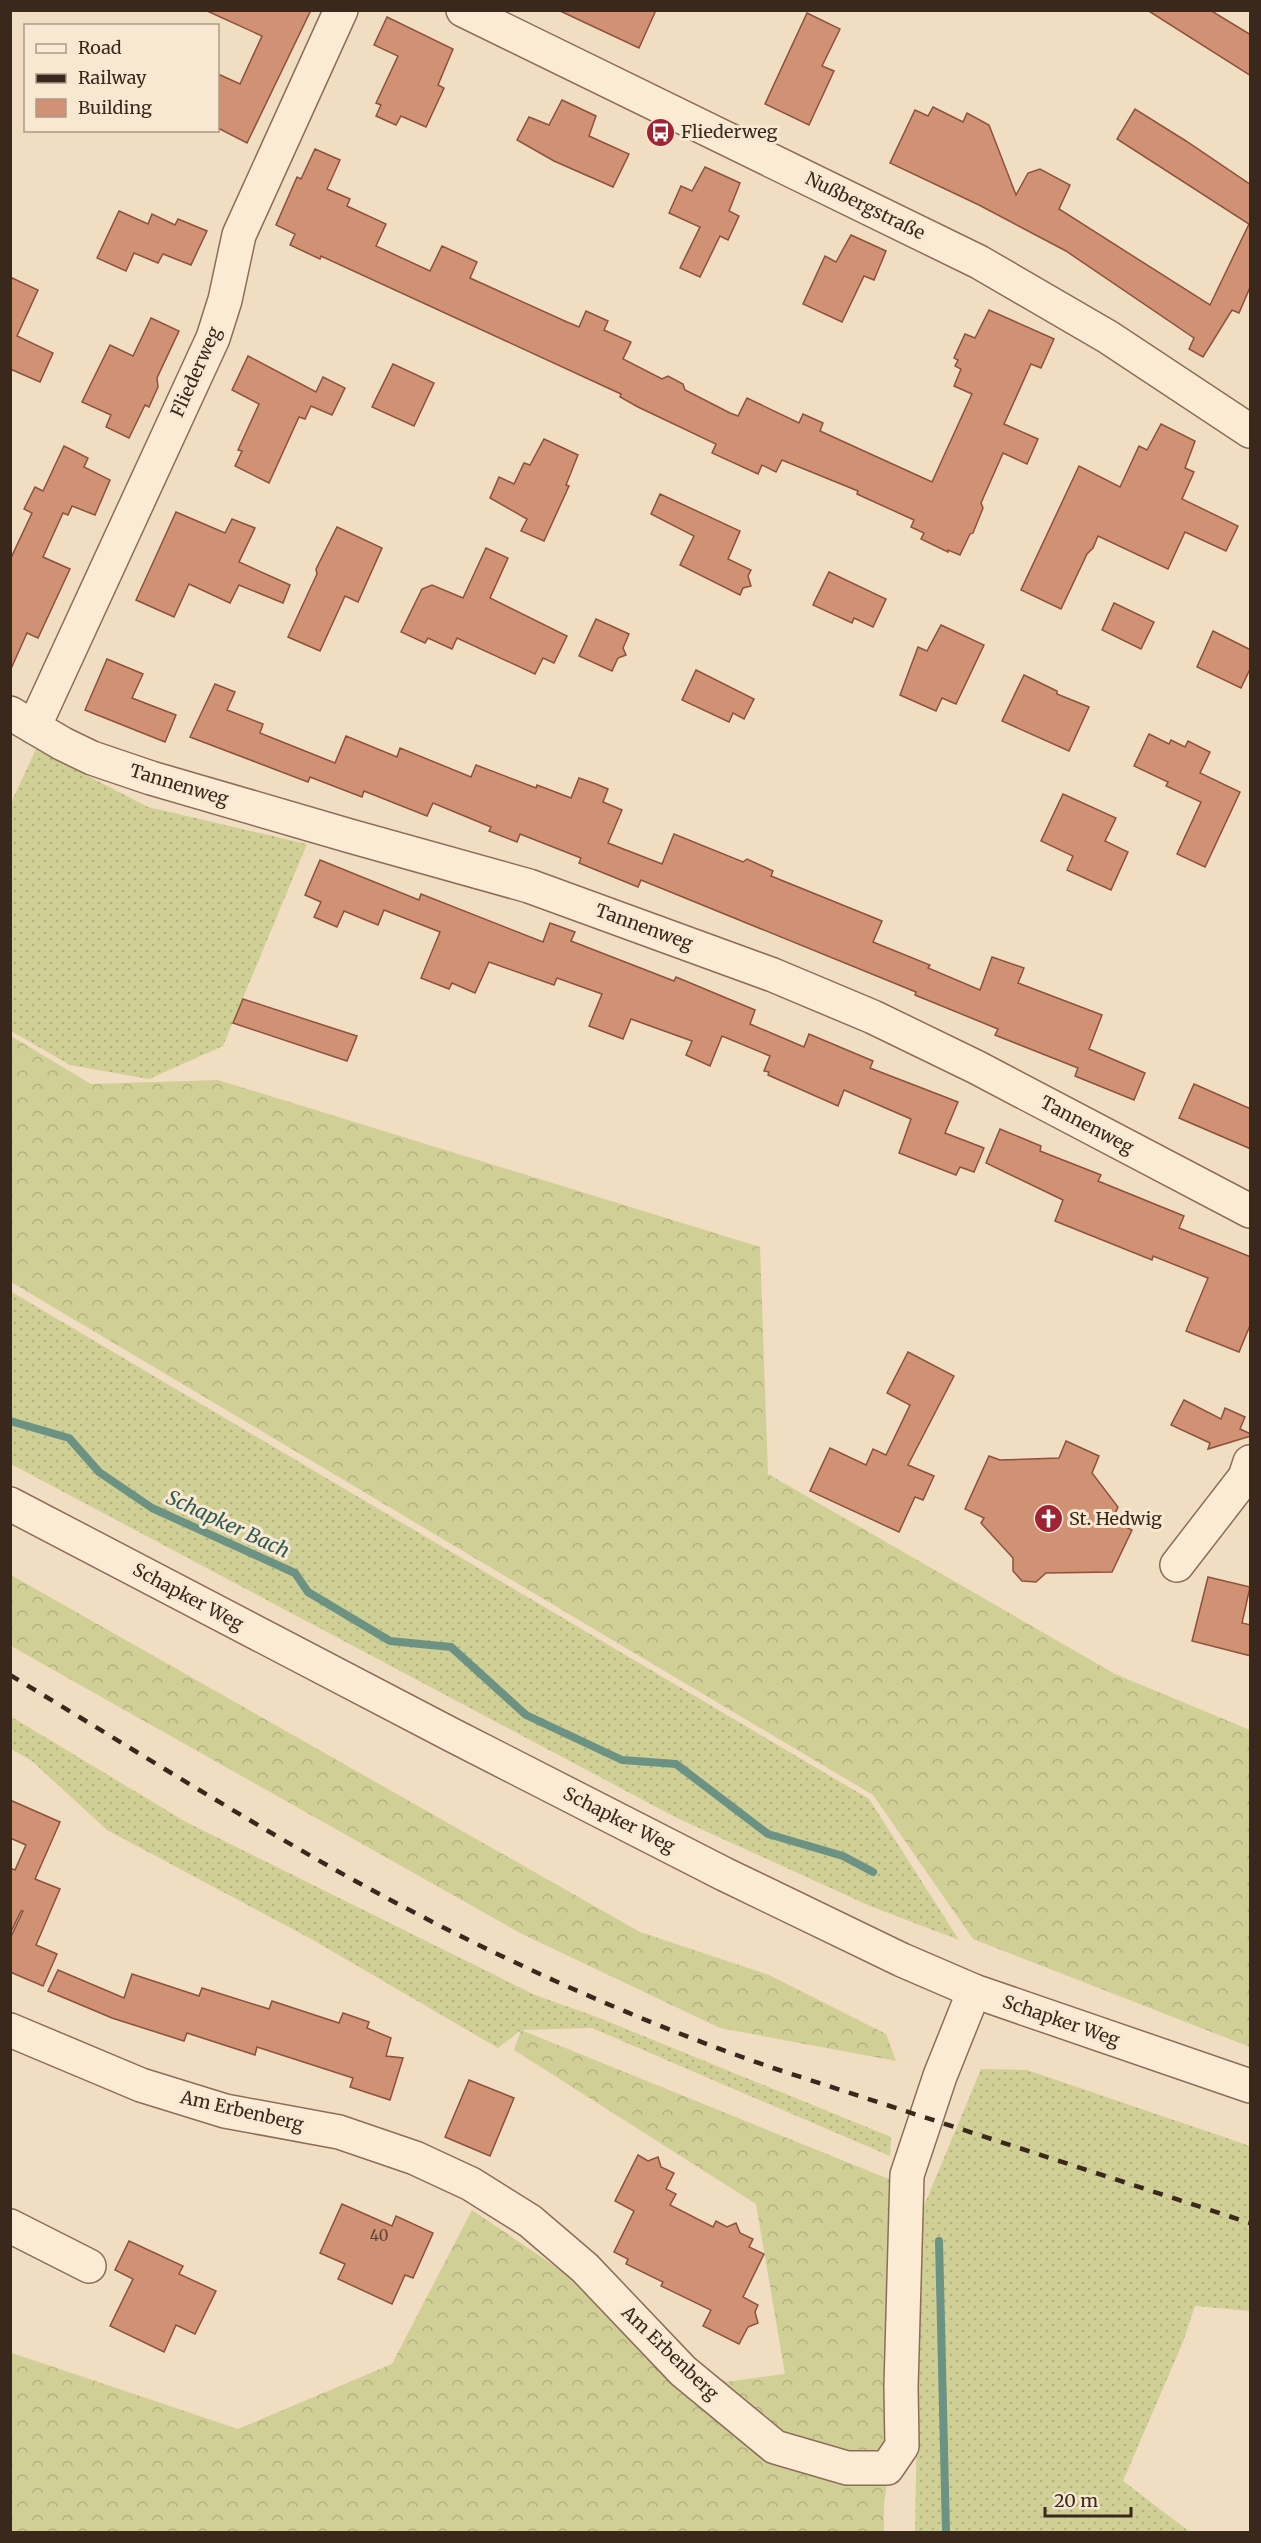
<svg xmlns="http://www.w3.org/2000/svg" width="1261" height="2543" font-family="Merriweather,serif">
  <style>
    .grass { fill: url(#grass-dots) }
    .forest { fill: url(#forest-crowns) }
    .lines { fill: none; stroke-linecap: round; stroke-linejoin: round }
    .stream { stroke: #6b9283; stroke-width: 8 }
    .building { fill: #d19175; stroke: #8c523c; stroke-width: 1.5 }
    .minor-casing { stroke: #8c6d58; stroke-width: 36 }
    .tertiary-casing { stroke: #8c6d58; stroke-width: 36 }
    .minor { stroke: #fbebd5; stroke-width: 33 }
    .tertiary { stroke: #fbebd5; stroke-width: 33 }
    .rail { stroke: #3a281d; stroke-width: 4.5; stroke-dasharray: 10 10; stroke-linecap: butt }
    .labels { text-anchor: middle; stroke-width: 6; stroke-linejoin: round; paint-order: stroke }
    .number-label { font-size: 15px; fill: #604233 }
    .poi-label { font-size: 18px; fill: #3a281d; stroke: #f8e8d2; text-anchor: start }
    .street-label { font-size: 18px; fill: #3a281d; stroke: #f8e8d2 }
    .water-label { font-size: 20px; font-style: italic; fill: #2b5b52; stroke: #f8e8d2 }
  </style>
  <defs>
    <pattern id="grass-dots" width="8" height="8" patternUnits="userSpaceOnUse" patternTransform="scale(1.5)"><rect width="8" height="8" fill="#d0cf95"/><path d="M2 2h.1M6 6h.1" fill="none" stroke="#b3b280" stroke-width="1.8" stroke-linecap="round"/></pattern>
    <pattern id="forest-crowns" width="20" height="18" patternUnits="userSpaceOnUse" patternTransform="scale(1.5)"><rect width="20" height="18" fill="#d0cf95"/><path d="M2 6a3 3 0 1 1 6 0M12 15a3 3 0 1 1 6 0" fill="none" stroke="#b3b280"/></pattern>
  </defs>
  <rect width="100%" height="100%" fill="#f1ddc2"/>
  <g class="grass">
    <path d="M36,749L148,807L307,844L223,1046L149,1079L70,1065L11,1031V803Z"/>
    <path d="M10,1291L869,1799L959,1940L870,1906L677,1818L11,1464Z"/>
    <path d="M10,1716L186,1822L535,1995L597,2017L891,2137L890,2156L592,2028L521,2030L498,2048L313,1940L107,1830L32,1761L11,1749Z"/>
    <path d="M981,2069L1027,2070L1250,2146V2311L1195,2306L1183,2342L1123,2481L1190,2532H915L921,2213Z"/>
  </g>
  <g class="forest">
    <path d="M11,1036L91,1084L218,1080L760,1247L768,1474L1115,1674L1250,1730V2047L973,1939L873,1795L11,1282Z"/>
    <path d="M11,1575L640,1932L769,1975L886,2034L896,2061L720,2028L520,1933L11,1646Z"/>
    <path d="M521,2030L906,2186L897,2415L884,2504V2532H11L12,2353L238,2429L392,2364L472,2210L726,2382L785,2374L756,2204L514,2050Z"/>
  </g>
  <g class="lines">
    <g class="stream">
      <path d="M10,1421L69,1438L99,1472L152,1508L295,1573L308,1592L390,1641L451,1647L526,1715L622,1760L676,1764L768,1834L843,1856L873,1872"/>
      <path d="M939,2241L946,2532"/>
    </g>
  </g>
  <g class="building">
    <path d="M205,10H311L247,143L218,128V74L240,84L262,36Z"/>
    <path d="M558,10H656L639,48Z"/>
    <path d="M1147,10H1210L1251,35V76Z"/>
    <path d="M807,13L840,29L822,66L834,71L809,125L765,104Z"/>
    <path d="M387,17L453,49L438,85L444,88L426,127L401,116L396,125L376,116L381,105L376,103L398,56L374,45Z"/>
    <path d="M562,100L596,116L589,136L629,154L613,187L554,161L517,140L529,117L549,125Z"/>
    <path d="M933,107L963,122L967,113L989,125L1016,195L1028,173L1040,169L1070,185L1059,209L1210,305L1249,224L1117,139L1135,109L1186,141L1251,185V285L1239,313L1232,310L1203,357L1189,349L1194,338L1066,251L979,205L890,163L915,110L928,116Z"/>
    <path d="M315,149L340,160L327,189L350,199L347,206L386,224L376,246L430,271L442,246L477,262L470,278L567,322L579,327L586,311L608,321L604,330L631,342L623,359L662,379L668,376L683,384L685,390L730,413L738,416L747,398L799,423L803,414L823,423L820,431L932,482L972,394L954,386L961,369L955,366L958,360L954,358L965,334L975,338L989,310L1054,339L1041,368L1031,364L1004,424L1038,439L1027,464L1003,453L981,503L983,508L973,533L970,534L960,555L948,550V552L921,539L924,533L911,527L914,520L857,494L858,491L782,460L776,472L762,465L758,474L712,453L716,444L638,407L620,397L621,394L321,256L320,259L290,245L295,234L276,225L297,177L301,179Z"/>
    <path d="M705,167L740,183L729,211L739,216L728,240L720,236L700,277L680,268L700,227L669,213L681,186L692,191Z"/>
    <path d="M119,211L148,224L152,214L175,225L178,219L207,231L191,265L163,254L158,263L134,253L126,271L97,258Z"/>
    <path d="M851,235L886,251L874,280L864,276L842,322L803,304L825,256L836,262Z"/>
    <path d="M10,277L38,290L17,336L53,353L40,382L10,369Z"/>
    <path d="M151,318L179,331L157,378L158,387L149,407L145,405L129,438L106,427L111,415L82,402L110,345L133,356Z"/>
    <path d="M248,356L316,392L323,377L345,388L332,415L311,406L305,419L299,417L269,483L235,466L242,451L238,450L259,404L232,390Z"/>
    <path d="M393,364L434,383L414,426L372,407Z"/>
    <path d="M1161,424L1195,441L1185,468L1194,472L1182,499L1238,526L1226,551L1185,532L1168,569L1098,536L1093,548L1087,554L1061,609L1021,590L1079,466L1120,487L1139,446L1147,450Z"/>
    <path d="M544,439L578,455L566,485L569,486L544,541L521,531L527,519L490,498L499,477L514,484L524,463L530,465Z"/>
    <path d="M64,446L88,458L84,467L110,480L95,515L72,506L68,515L63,513L43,557L70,569L38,638L27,633L10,671V560L32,513L24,509L35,487L43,491Z"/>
    <path d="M660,494L740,531L728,559L751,570L748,576L751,586L743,588L740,595L680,565L694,536L651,514Z"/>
    <path d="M176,512L225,533L232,519L255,528L239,562L290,585L283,603L239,585L230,603L189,584L174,617L136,600Z"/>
    <path d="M337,527L382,548L358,602L345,596L320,651L288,637L317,574L316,569Z"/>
    <path d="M486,548L508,558L490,598L567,636L554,663L543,658L535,674L457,638L452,649L428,638L425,643L401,632L422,589L432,585L463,598Z"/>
    <path d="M829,572L886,599L873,627L854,618L852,623L813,605Z"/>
    <path d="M1114,603L1154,622L1141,649L1102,630Z"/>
    <path d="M596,619L629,634L623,648L626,655L618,658L612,671L579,656Z"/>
    <path d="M941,625L984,645L956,704L942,698L936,711L900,695L918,647L927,651Z"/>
    <path d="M1213,631L1251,650V667L1241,688L1197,667Z"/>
    <path d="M107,659L143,674L132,698L176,715L165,742L85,710Z"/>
    <path d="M696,670L754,699L744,719L733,713L729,722L682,700Z"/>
    <path d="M1024,675L1057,691V694L1089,707L1069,751L1002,721Z"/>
    <path d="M215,684L235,692L227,710L263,724L260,733L335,763L346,736L397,757L400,748L471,777L476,765L536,788L537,785L571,798L579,778L596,784L608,789L603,802L622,810L608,843L662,864L674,834L743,862L747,859L773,871L771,876L882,921L873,942L930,965L928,968L980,990L992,957L1024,968L1018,983L1102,1015L1089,1049L1145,1073L1134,1100L1075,1076L1078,1068L995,1035L998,1029L915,995L916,992L641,880L638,887L579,863L581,858L520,834L517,842L489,831L491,827L433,803L427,816L364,791L362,797L310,777L308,782L190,737Z"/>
    <path d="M1149,734L1169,744L1171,740L1185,747L1188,741L1210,752L1200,773L1240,792L1205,867L1177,854L1201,802L1166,786L1168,782L1134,766Z"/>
    <path d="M1063,794L1116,818L1105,841L1128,852L1111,890L1067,870L1073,856L1041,841Z"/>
    <path d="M320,860L419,900L421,894L543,942L550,923L575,932L571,941L674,981L676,977L755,1010L750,1024L804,1047L809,1034L873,1061L870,1068L958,1102L945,1133L984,1148L974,1172L960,1167L956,1175L899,1153L911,1119L844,1090L838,1106L768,1075L769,1072L764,1071L770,1056L722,1036L710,1066L686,1055L692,1041L631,1019L623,1039L589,1026L602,994L557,978L554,985L489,962L475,993L452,983L449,989L421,978L440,932L384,910L378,925L344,911L337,927L314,917L321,902L305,895Z"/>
    <path d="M243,999L357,1036L347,1061L233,1023Z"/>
    <path d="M1194,1084L1251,1109V1149L1179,1118Z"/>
    <path d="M1000,1129L1041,1146L1040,1151L1101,1175L1098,1181L1184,1216L1179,1228L1251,1257V1323L1239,1352L1186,1331L1208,1278L1153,1256L1152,1260L1055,1221L1063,1200L986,1163Z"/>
    <path d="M908,1352L954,1376L908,1465L934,1476L923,1500L915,1497L899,1532L810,1491L830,1448L866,1465L873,1449L886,1455L910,1405L887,1393Z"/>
    <path d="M1184,1400L1221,1419L1225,1408L1245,1417L1240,1429L1251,1434V1436L1208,1449L1210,1443L1171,1425Z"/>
    <path d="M1066,1441L1099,1456L1092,1473L1118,1507L1112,1520L1132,1530L1112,1572L1046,1573L1036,1582L1022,1581L1013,1571V1558L981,1523L984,1518L965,1509L989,1456L1000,1460L1059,1458Z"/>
    <path d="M1208,1577L1250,1587L1242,1623L1251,1625V1656L1192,1641Z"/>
    <path d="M10,1800L60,1822L35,1879L60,1889L36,1945L57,1954L43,1986L10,1972V1939L23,1911H21L10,1934V1868L15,1870L26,1845L10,1838Z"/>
    <path d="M58,1970L124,1998L132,1974L199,1996L202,1988L269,2009L272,2001L339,2023L343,2013L369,2022L367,2028L391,2038L386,2056L403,2058L390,2100L350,2087L353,2078L257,2047L255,2055L187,2033L184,2041L112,2018L48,1991Z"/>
    <path d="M469,2080L514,2098L490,2156L445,2137Z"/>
    <path d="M638,2155L648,2161L658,2157L661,2167L674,2173L666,2189L676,2194L670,2205L713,2227L716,2221L727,2227L736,2223L740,2233L753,2239L749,2247L764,2254L743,2297L758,2305L755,2312L758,2323L748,2327L739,2344L703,2326L711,2310L661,2286L663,2282L626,2264L628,2259L614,2252L634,2211L615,2201Z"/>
    <path d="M342,2204L392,2226L396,2216L433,2233L413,2278L405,2275L392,2304L338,2279L345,2264L320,2253Z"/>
    <path d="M129,2241L183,2266L179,2274L216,2291L195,2334L176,2325L164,2352L110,2326L133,2279L115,2270Z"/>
  </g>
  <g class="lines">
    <defs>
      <g id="minor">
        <path d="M463,10L979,262L1108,337L1250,431"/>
        <path d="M10,713L63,744L92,758L151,778L350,836L529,886L773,975L873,1017L976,1067L1250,1211"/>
        <path d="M34,727L213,338L225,300L239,235L341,10"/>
        <path d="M1177,1565L1245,1477L1250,1462"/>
        <path d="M10,2030L141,2085L225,2111L339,2132L415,2158L471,2184L530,2221L585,2268L683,2371L775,2447L847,2468H887L902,2446L901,2387L907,2175L940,2076L974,1991"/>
        <path d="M10,2226L89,2266"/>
      </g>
      <path id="tertiary" d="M10,1504L452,1735L724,1874L902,1960L974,1991L1250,2086"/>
    </defs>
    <use href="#minor" class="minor-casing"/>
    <use href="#tertiary" class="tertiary-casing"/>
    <use href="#minor" class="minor"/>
    <use href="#tertiary" class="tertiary"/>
    <path class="rail" d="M10,1675C123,1743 234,1813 348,1877C484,1952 626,2017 773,2068L1250,2223"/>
  </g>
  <defs>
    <symbol id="bus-disc" viewBox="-11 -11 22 22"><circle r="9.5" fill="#9e2433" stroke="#f8e8d2"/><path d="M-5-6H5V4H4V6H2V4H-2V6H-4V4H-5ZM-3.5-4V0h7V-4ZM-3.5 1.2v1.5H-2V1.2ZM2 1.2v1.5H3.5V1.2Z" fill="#fff"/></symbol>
    <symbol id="church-disc" viewBox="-11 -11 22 22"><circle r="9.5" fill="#9e2433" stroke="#f8e8d2"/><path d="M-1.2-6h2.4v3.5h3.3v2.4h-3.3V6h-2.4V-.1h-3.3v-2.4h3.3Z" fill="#fff"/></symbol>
  </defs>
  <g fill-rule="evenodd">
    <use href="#bus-disc" x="644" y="116" width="33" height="33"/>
    <use href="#church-disc" x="1032" y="1502" width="33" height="33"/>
  </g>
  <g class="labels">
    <g class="number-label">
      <text x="379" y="2241">40</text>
    </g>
    <g class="poi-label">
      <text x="681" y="138">Fliederweg</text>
      <text x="1069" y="1525">St. Hedwig</text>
    </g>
    <g class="street-label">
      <text transform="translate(865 206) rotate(26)" y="6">Nußbergstraße</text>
      <text transform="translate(196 372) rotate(-66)" y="6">Fliederweg</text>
      <text transform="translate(179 785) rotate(17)" y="6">Tannenweg</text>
      <text transform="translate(644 927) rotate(20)" y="6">Tannenweg</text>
      <text transform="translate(1087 1125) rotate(28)" y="6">Tannenweg</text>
      <text transform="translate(188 1597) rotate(28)" y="6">Schapker Weg</text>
      <text transform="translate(619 1820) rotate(27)" y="6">Schapker Weg</text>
      <text transform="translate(1061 2021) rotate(19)" y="6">Schapker Weg</text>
      <text transform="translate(242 2111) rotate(13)" y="6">Am Erbenberg</text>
      <text transform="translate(670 2353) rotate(44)" y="6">Am Erbenberg</text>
    </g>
    <g class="water-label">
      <text transform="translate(228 1524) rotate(25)" y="7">Schapker Bach</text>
    </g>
  </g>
  <rect width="1261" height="2543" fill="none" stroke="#3a281d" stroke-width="24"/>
  <rect x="24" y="24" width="195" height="108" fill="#f8e8d2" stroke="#ac9b8a" stroke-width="1.5"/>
  <rect x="36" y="44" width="30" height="9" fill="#fbebd5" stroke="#ac9b8a" stroke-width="1.5"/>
  <text x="78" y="54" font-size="18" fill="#3a281d">Road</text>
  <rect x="36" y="74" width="30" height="9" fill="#3a281d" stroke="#ac9b8a" stroke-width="1.5"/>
  <text x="78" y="84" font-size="18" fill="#3a281d">Railway</text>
  <rect x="36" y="99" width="30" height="18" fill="#d19175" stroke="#ac9b8a" stroke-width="1.5"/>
  <text x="78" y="114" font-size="18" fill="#3a281d">Building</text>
  <path d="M1045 2507v9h86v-9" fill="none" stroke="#3a281d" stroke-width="3"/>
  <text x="1054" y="2507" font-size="18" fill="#3a281d" stroke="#f8e8d2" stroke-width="4.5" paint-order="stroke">20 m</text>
</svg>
